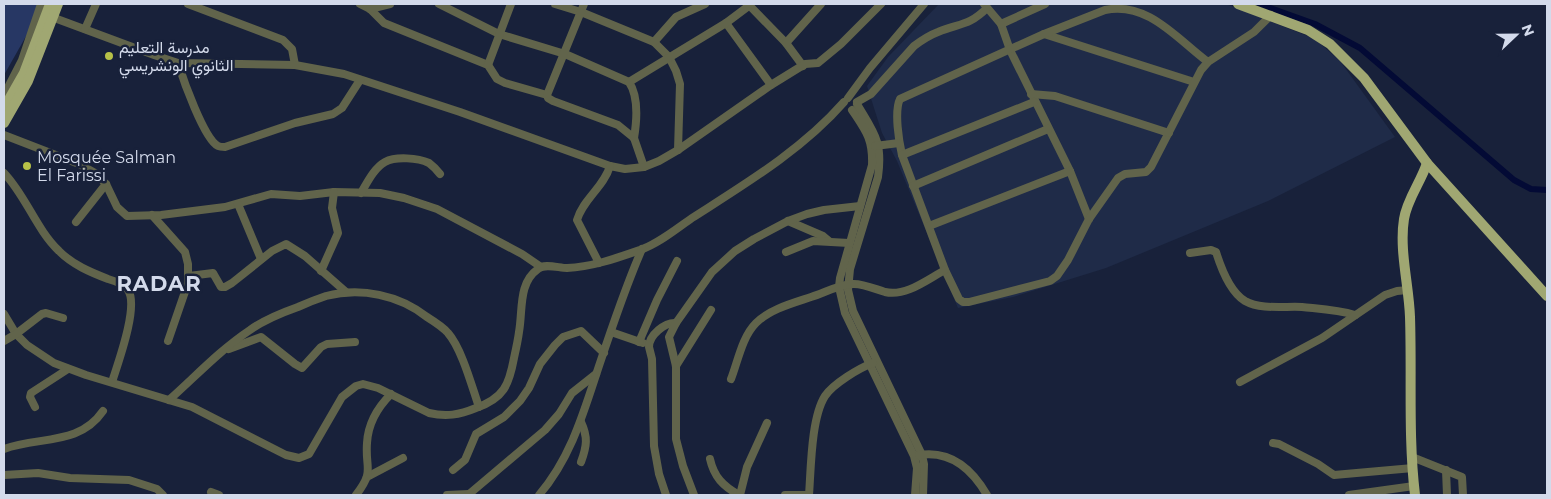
<svg xmlns="http://www.w3.org/2000/svg" width="1551" height="499" font-family="Montserrat,Vazirmatn,sans-serif">
  <style>
    .built { fill: #1f2b48 }
    .green { fill: #273764 }
    .lines { fill: none; stroke-linecap: round; stroke-linejoin: round }
    .canal { stroke: #030a35; stroke-width: 6 }
    .minor { stroke: #61644b; stroke-width: 8 }
    .major { stroke: #a0a772; stroke-width: 10 }
    .poi-dot { fill: #b7c148; stroke: #18213a; stroke-width: 2 }
    .labels { text-anchor: middle; stroke-width: 5; stroke-linejoin: round; paint-order: stroke }
    .poi-label { font-size: 16px; fill: #d3daeb; stroke: #18213a; text-anchor: start }
    .district-label { font-size: 21px; font-weight: bold; letter-spacing: 1px; fill: #d3daeb; stroke: #18213a }
  </style>
  <rect width="100%" height="100%" fill="#18213a"/>
  <path class="built" d="M939,4H1226L1315,39L1340,61L1395,137L1268,201L1106,268L1013,297L958,308L897,161L882,133L867,86L888,57Z"/>
  <path class="green" d="M4,4H38L29,31L4,75Z"/>
  <g class="lines">
    <path class="canal" d="M1259,4L1315,24L1360,48L1514,180L1531,189L1547,190"/>
    <g class="minor">
      <path d="M188,4L283,40L292,49L295,65"/>
      <path d="M360,4L370,9L384,23L488,65L497,79L505,83L547,95"/>
      <path d="M439,4L499,34L565,54L629,82C639,97 637,120 634,138"/>
      <path d="M555,4L581,12L654,42L669,57L676,71L680,84L678,150"/>
      <path d="M584,4L547,95L548,98L553,101L618,125L634,138L644,167"/>
      <path d="M748,4L786,43L803,66"/>
      <path d="M984,4L1001,24L1010,50L1070,171L1089,219"/>
      <path d="M370,9L390,4"/>
      <path d="M49,16L154,55L178,63L295,65L344,74L460,112L610,166L625,169L644,167L659,161L678,150L771,85L805,64L818,63L841,44L881,4"/>
      <path d="M726,23L771,85"/>
      <path d="M1001,24L1045,4"/>
      <path d="M85,29L96,4"/>
      <path d="M1044,34L1194,82"/>
      <path d="M654,42L676,17L705,4"/>
      <path d="M786,43L821,4"/>
      <path d="M1208,62C1177,39 1148,1 1105,10L1044,34L900,99C894,111 899,142 902,155L945,270L959,299L963,302H969L1050,281L1057,276L1068,260L1089,219L1118,178L1125,174L1146,172L1151,167L1201,70L1208,62L1254,32L1271,15"/>
      <path d="M178,63C183,79 204,139 218,146C220,147 223,147 225,147L295,123L333,114L342,108L360,80"/>
      <path d="M488,65L511,4"/>
      <path d="M629,82L726,23L750,5"/>
      <path d="M1031,94L1055,96L1169,133"/>
      <path d="M4,95L22,60L41,4"/>
      <path d="M848,98L870,68L924,4"/>
      <path d="M857,102L871,94L914,46C922,40 930,35 938,32C960,23 969,26 987,8"/>
      <path d="M857,104C874,133 883,141 878,177L850,269L848,290L853,311L922,455L924,464L923,495"/>
      <path d="M852,110C866,131 873,139 872,165L840,278L839,287L845,313L914,456L917,468L915,495"/>
      <path d="M4,135L79,164L95,173L106,184L117,207L127,216L161,215L225,207L271,194L300,196L334,192L380,193L404,198L437,209L522,254L541,267"/>
      <path d="M875,146L899,143"/>
      <path d="M902,155L1034,102"/>
      <path d="M4,173C26,196 36,229 59,251C73,265 90,272 108,279C115,281 124,284 128,290C139,306 118,363 112,382"/>
      <path d="M913,186L1048,129"/>
      <path d="M361,193C367,183 374,168 385,162C396,156 418,158 429,163C433,166 437,170 440,174"/>
      <path d="M238,204L261,259"/>
      <path d="M152,215L185,252L188,264V283L168,341"/>
      <path d="M788,221L823,236L829,241"/>
      <path d="M76,222L106,184"/>
      <path d="M929,226L1070,171"/>
      <path d="M786,252L813,241L849,243"/>
      <path d="M1190,253L1211,250L1216,252C1221,268 1230,292 1245,301C1261,310 1285,306 1302,307C1320,309 1338,310 1355,315"/>
      <path d="M599,263L577,220C583,199 604,187 610,166"/>
      <path d="M321,271L338,233L332,208L334,192"/>
      <path d="M189,276L213,273L221,287H225L232,283L272,251L286,244L305,256L346,292"/>
      <path d="M4,314L16,334L27,345L54,363L86,375L192,407L286,455L299,458L309,454L342,397L356,386L363,384L378,388L429,413C446,417 459,415 476,408C504,398 509,385 514,358C516,349 518,340 519,332C523,310 518,283 538,269C544,263 559,268 567,268C592,267 617,258 640,250C658,244 676,229 692,218C745,184 802,150 844,102"/>
      <path d="M611,332L643,343"/>
      <path d="M4,341L16,334L42,314L46,313L63,318"/>
      <path d="M639,342L657,300L677,261"/>
      <path d="M229,349L261,337L295,364L302,368L321,347L327,344L355,342"/>
      <path d="M676,366L711,310"/>
      <path d="M731,379C738,361 742,337 756,323C770,309 793,303 811,297C824,293 838,285 852,284C862,283 875,289 885,292C906,297 928,279 945,270"/>
      <path d="M1240,382L1322,338L1385,295L1397,291L1408,290"/>
      <path d="M169,400C196,376 220,350 250,330C264,320 281,313 298,307C307,303 317,299 326,296C361,287 399,295 427,317C435,322 443,327 448,333C462,349 472,387 479,407"/>
      <path d="M35,407L30,397L31,393L68,369"/>
      <path d="M581,422C588,437 587,446 581,462"/>
      <path d="M1273,443L1279,444L1318,464L1334,475L1413,468"/>
      <path d="M4,449C39,436 79,446 103,411"/>
      <path d="M919,455C951,450 972,469 987,495"/>
      <path d="M1412,457L1462,477L1463,495"/>
      <path d="M710,459C714,477 723,486 739,495"/>
      <path d="M453,470L465,460L476,434L504,417L520,401L529,388L540,364L555,345L563,337L581,331L604,353"/>
      <path d="M1446,470L1447,495"/>
      <path d="M4,475L38,473L70,478L129,480L157,489L163,495"/>
      <path d="M367,477L403,458"/>
      <path d="M211,492L219,495"/>
      <path d="M356,495C375,470 365,470 367,443C368,424 378,407 391,394"/>
      <path d="M447,495L469,494"/>
      <path d="M468,495L545,430L559,414L572,393L596,374"/>
      <path d="M539,495C569,460 582,418 596,375C610,333 624,290 642,249"/>
      <path d="M666,495L659,474L654,446L652,359C651,355 650,351 649,347C649,335 665,322 676,323"/>
      <path d="M694,495L683,466L676,439V366L669,337L676,323L712,272L735,251L754,239L788,221L807,214L824,210L860,206"/>
      <path d="M740,495L747,467L767,423"/>
      <path d="M785,495H809"/>
      <path d="M809,495C811,469 811,418 825,396C833,384 859,368 873,363"/>
      <path d="M1349,495L1414,486"/>
    </g>
    <g class="major">
      <path d="M1238,4L1308,30L1330,44L1364,78L1427,163L1547,296"/>
      <path d="M4,108L24,73L50,4"/>
      <path d="M4,123L28,81L58,4"/>
      <path d="M1415,495C1408,436 1412,377 1410,317C1409,286 1399,250 1404,219C1407,199 1421,182 1427,163"/>
    </g>
  </g>
  <g class="poi-dot">
    <circle cx="109" cy="56" r="5"/>
    <circle cx="27" cy="166" r="5"/>
  </g>
  <g class="labels">
    <g class="poi-label">
      <text x="119" y="53">مدرسة التعليم<tspan x="119" dy="18">الثانوي الونشريسي</tspan></text>
      <text x="37" y="163">Mosquée Salman<tspan x="37" dy="18">El Farissi</tspan></text>
    </g>
    <g class="district-label">
      <text x="159" y="291">RADAR</text>
    </g>
  </g>
  <rect width="1551" height="499" fill="none" stroke="#d3daeb" stroke-width="10"/>
  <g transform="translate(1516 35) rotate(68)" stroke="#18213a" stroke-width="4" paint-order="stroke">
  <path d="M0-4L9 19L0 12L-9 19Z" fill="#d3daeb"/>
  <text y="-8" font-size="14" font-weight="bold" text-anchor="middle" fill="#d3daeb">N</text>
  </g>
</svg>
